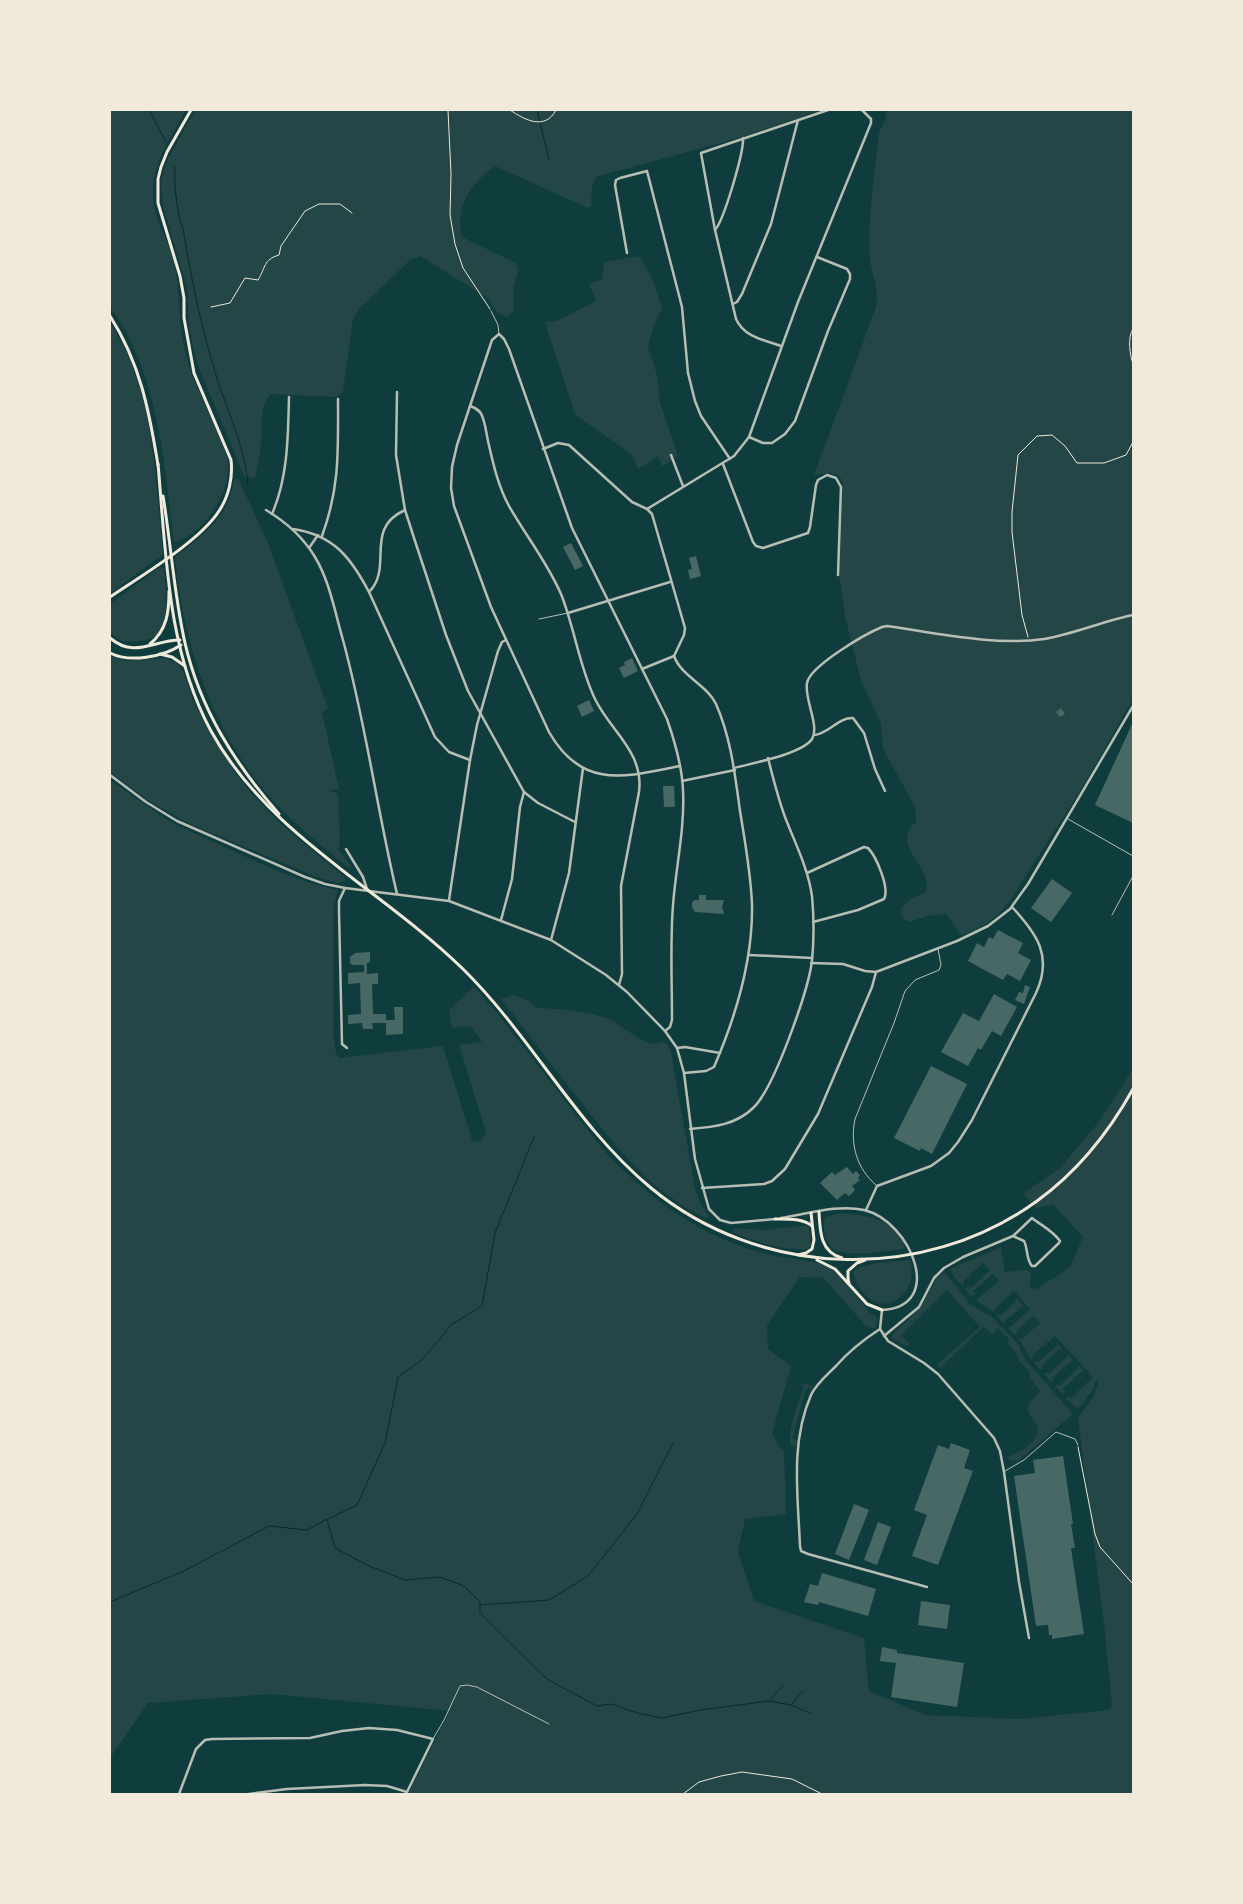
<svg xmlns="http://www.w3.org/2000/svg" width="1243" height="1904" font-family="'PT Serif',serif">
  <style>
    .green { fill: #244646 }
    .lines { fill: none; stroke-linecap: round; stroke-linejoin: round }
    .stream { stroke: #0a2a2b; stroke-width: 1 }
    .building { fill: #486865 }
    .path { stroke: #f1e9da; stroke-width: 1 }
    .service { stroke: #b8beb3; stroke-width: 1 }
    .minor { stroke: #b8beb3; stroke-width: 2.5 }
    .secondary { stroke: #f1e9da; stroke-width: 3 }
  </style>
  <rect width="100%" height="100%" fill="#0f3d3e"/>
  <g class="green">
    <path d="M110,110H186C171,137 151,165 153,197C154,220 168,240 174,262C179,280 178,299 180,318C181,338 187,361 194,380C203,404 226,440 228,464C231,493 202,536 174,542C164,463 159,374 110,307Z"/>
    <path d="M195,110H819C747,138 672,156 598,176C588,188 593,193 591,206L588,208L495,166C470,185 455,205 462,237L516,263L518,271L513,289L514,311L507,317L498,313L488,298L420,256L411,259L360,308L353,319L343,392L336,397L271,394C258,409 263,426 261,443C260,455 257,467 255,478L244,476L197,363L189,328L187,288L163,206L161,183L164,170L168,159Z"/>
    <path d="M887,110H1133V699L1082,788L1010,901C998,917 980,930 961,935L946,914L927,916L909,922L903,918L900,909L910,900L926,892C926,888 927,884 926,880C921,858 892,843 917,821L914,805L883,749L881,723L861,681L845,616L839,573L843,483C839,470 825,473 814,475L876,307C880,287 870,271 869,251C869,211 875,171 879,132L885,121Z"/>
    <path d="M639,256L653,280L662,308L653,327L648,347L657,375L660,403L678,456L662,467L658,456L638,469L632,455L575,414L545,322L557,321L596,301L589,284L602,279L604,262Z"/>
    <path d="M110,323C155,390 155,476 163,554L110,594Z"/>
    <path d="M238,478L268,543L328,708L322,712L339,789H331V791L338,794L340,843L338,849L351,866L349,868C327,850 305,833 285,813C217,745 184,652 175,557C204,534 228,519 234,480Z"/>
    <path d="M160,567L164,568C165,586 171,628 153,638C148,640 142,640 137,641C125,642 119,642 110,632V604Z"/>
    <path d="M110,656L128,661L165,658L178,664L184,673L193,701L208,730L236,774L250,792L281,824L343,876L345,880L337,883L314,876L190,824L149,801L110,772Z"/>
    <path d="M110,780L170,822L275,870L313,884L338,890L333,909V1036L336,1053L339,1058L443,1046L472,1140L477,1142L482,1140L486,1132L459,1045L482,1042L471,1026L452,1028L449,1010L474,987L498,1014L604,1151C650,1199 700,1237 766,1254C777,1257 824,1262 829,1267C843,1278 858,1299 870,1313L877,1317L876,1328H871L866,1326L824,1278L800,1277L767,1325L768,1349L791,1366L772,1434L778,1446L784,1451L786,1514L745,1519L738,1551L754,1601L864,1638L869,1691L926,1715L1019,1719L1109,1710L1112,1706L1105,1633L1078,1418L1094,1396L1098,1383L1096,1381L1092,1391L1078,1409L1066,1398L1069,1396L1071,1398L1093,1377L1055,1336L1032,1355L1033,1357L1031,1359L1019,1339L1021,1337L1022,1339L1040,1323L1033,1316L1016,1332L1017,1334L1015,1335L1008,1328L1010,1326L1011,1327L1030,1309L1014,1291L995,1309L996,1311L994,1312L976,1300L999,1281L993,1274L973,1291L975,1294L971,1296L965,1289L968,1287L970,1289L990,1270L983,1263L963,1281L964,1283L962,1285L954,1277L950,1269L1001,1247L1005,1272L1026,1270L1031,1272L1030,1288L1037,1289L1070,1267L1083,1237L1053,1204L1037,1208L1023,1194L1060,1168L1098,1123L1133,1069V1794H408L450,1711L272,1694L148,1703L110,1758Z"/>
    <path d="M514,995L529,1001L534,1007C559,1010 588,1010 611,1020C626,1027 646,1050 662,1042L668,1044L671,1052L695,1189L700,1203L709,1217L705,1218C649,1190 619,1150 581,1102C554,1068 528,1034 501,999Z"/>
    <path d="M841,1213C868,1215 896,1219 905,1248C890,1252 845,1257 833,1249C826,1244 823,1229 824,1220L826,1217Z"/>
    <path d="M809,1225L811,1245L808,1249C782,1251 758,1242 734,1233L733,1228L765,1230Z"/>
    <path d="M910,1260C920,1292 885,1322 861,1290C857,1284 854,1279 853,1272C862,1262 896,1262 910,1260Z"/>
    <path d="M942,1273L946,1274L970,1304L993,1318L1018,1344L1024,1358L1073,1414L1018,1461L1009,1460L1008,1457C1018,1453 1040,1442 1038,1428C1037,1422 1029,1417 1028,1411C1027,1403 1036,1397 1040,1391L1030,1378V1372L1019,1361V1358L1008,1343L1009,1339L998,1328L992,1334L984,1326L940,1368L937,1365L980,1327L947,1290L901,1335L910,1344L906,1346L892,1338V1335L921,1307L936,1279Z"/>
    <path d="M1016,1298L1024,1306L1005,1321V1324L997,1316L1000,1314L1001,1316L1016,1301Z"/>
    <path d="M1057,1343L1063,1350L1060,1349L1041,1366L1043,1368L1040,1370L1034,1363L1037,1361L1038,1362L1057,1346Z"/>
    <path d="M1067,1354L1074,1361H1072L1052,1378L1054,1380L1051,1382L1044,1374L1047,1372L1048,1374L1067,1357Z"/>
    <path d="M1078,1365L1084,1372H1081L1063,1389L1065,1392L1062,1394L1055,1386L1057,1384L1059,1386L1078,1368Z"/>
    <path d="M801,1383L812,1386V1389L808,1387L805,1392L792,1439L799,1441L798,1446H791C786,1434 800,1399 804,1386L800,1384Z"/>
  </g>
  <g class="lines">
    <g class="stream">
      <path d="M149,110L166,142"/>
      <path d="M537,110L549,159"/>
      <path d="M175,167C174,183 176,200 179,216C180,222 183,228 184,234C192,283 202,331 217,378C228,413 245,447 248,484"/>
      <path d="M328,1519L357,1505L385,1443L398,1377L422,1360L452,1324L482,1306L495,1233L534,1137"/>
      <path d="M110,1602L186,1570L269,1526L307,1530L327,1519L335,1548L369,1566L405,1580L440,1577L464,1586L480,1602V1613L547,1679L597,1706L612,1704L637,1713L662,1718L700,1710L769,1701L791,1705L810,1713"/>
      <path d="M480,1605L549,1600L588,1576L637,1514L673,1443"/>
      <path d="M770,1700L783,1685"/>
      <path d="M792,1704L803,1691"/>
    </g>
  </g>
  <g class="building">
    <path d="M571,543L583,566L575,570L563,547Z"/>
    <path d="M696,556L701,576L690,579L688,570L692,569L689,558Z"/>
    <path d="M632,658L638,671L624,678L619,668L625,665L624,662Z"/>
    <path d="M589,700L594,711L582,717L577,706Z"/>
    <path d="M1061,708L1065,714L1060,717L1056,712Z"/>
    <path d="M1133,722V823L1095,805Z"/>
    <path d="M663,786H674L675,806L673,807H664Z"/>
    <path d="M1052,879L1072,893L1051,922L1031,908Z"/>
    <path d="M699,895H706V900H724L722,907L724,914L695,912L692,907V903L694,900H699Z"/>
    <path d="M998,930L1023,943L1018,953L1031,960L1020,981L1007,974L1003,980L968,961L977,943L984,947L989,937L993,939Z"/>
    <path d="M370,952V962L367,963V974L378,973V984H372L373,1014H386V1020H395L394,1007H403V1034L386,1035V1023H372L373,1029H363L362,1023L348,1024V1015L361,1014L360,983L348,984V973L364,972V965H353L350,963V957L355,953Z"/>
    <path d="M1025,985L1030,987L1024,1004L1015,1000L1019,992L1023,993Z"/>
    <path d="M994,994L1017,1007L1001,1036L992,1031L981,1050L978,1048L968,1066L941,1052L963,1013L979,1021Z"/>
    <path d="M931,1066L967,1084L932,1154L921,1148L920,1151L894,1138Z"/>
    <path d="M847,1167L853,1174L856,1171L860,1175L858,1178L860,1180L852,1186L855,1190L849,1196L845,1193L837,1200L820,1183L832,1172L835,1175Z"/>
    <path d="M951,1443L970,1450L964,1468L973,1471L938,1565L912,1556L927,1515L914,1510L938,1445L949,1449Z"/>
    <path d="M1063,1456L1073,1524H1071L1075,1548H1071L1084,1634L1052,1639V1635H1049L1048,1625L1036,1626L1014,1476L1035,1473L1033,1460Z"/>
    <path d="M854,1504L869,1510L849,1560L835,1554Z"/>
    <path d="M878,1522L891,1527L877,1565L864,1560Z"/>
    <path d="M822,1573L876,1589L868,1616L819,1602L818,1605L804,1602L810,1584L818,1586Z"/>
    <path d="M921,1601L950,1605L947,1629L918,1625Z"/>
    <path d="M882,1647L897,1650V1653L964,1663L957,1707L891,1697L896,1663L880,1661Z"/>
  </g>
  <g class="lines">
    <g class="path">
      <path d="M448,110L451,174L450,215L455,244L463,268L490,309"/>
      <path d="M510,110C525,120 545,131 556,110"/>
      <path d="M211,307L230,303L245,278L258,280C266,267 263,260 279,255L281,246L305,211L319,204H340L352,213"/>
      <path d="M1133,329C1127,338 1130,355 1133,364"/>
      <path d="M1028,637L1022,615L1012,532V512L1018,455L1037,436L1052,435L1065,446L1077,463H1104L1126,455L1133,442"/>
      <path d="M1078,1447L1095,1534L1100,1547L1133,1584"/>
      <path d="M683,1794L699,1782L721,1776L742,1772L792,1779L822,1794"/>
    </g>
    <g class="service">
      <path d="M491,311L498,325L499,334"/>
      <path d="M539,619L568,613"/>
      <path d="M1068,819L1133,856"/>
      <path d="M1112,915L1133,876"/>
      <path d="M876,1185C856,1168 850,1143 855,1119L894,1023L905,991L915,980L939,970L941,965L938,949"/>
      <path d="M1005,1471L1024,1460L1056,1432L1075,1439L1078,1445"/>
      <path d="M433,1739L444,1720L460,1686L467,1685L477,1687L549,1724"/>
    </g>
    <g class="minor">
      <path d="M715,230C724,220 744,152 743,138"/>
      <path d="M627,253L615,185L616,180L620,178L647,171L682,307L688,373L695,401L701,416L730,459"/>
      <path d="M733,304L737,302L742,294L771,224L798,120"/>
      <path d="M781,346C764,340 744,337 736,319L715,230L701,153L828,110"/>
      <path d="M397,392L396,455L405,510L414,538L446,635L468,691L524,792L538,803L575,822"/>
      <path d="M470,406C474,407 477,409 480,412C485,419 486,432 488,441C493,463 498,486 509,506C526,536 547,562 561,594C575,629 579,666 595,699C611,732 644,752 639,792L621,886L622,974L619,985"/>
      <path d="M749,437L763,443H772L785,434L795,421L828,331L850,279V274L847,269L817,257"/>
      <path d="M543,449L558,443L569,445L632,502L647,509L652,514L685,628L684,635L674,656C681,676 707,685 716,704C731,738 735,775 740,811C745,842 751,874 752,905C753,961 736,1016 714,1067L706,1071L684,1073"/>
      <path d="M671,455L683,486"/>
      <path d="M723,464L753,542L756,546L763,548L808,533L810,527L816,485L818,480L827,475L836,478L841,487L838,575"/>
      <path d="M647,509L734,456L749,437L798,302L871,123V119L862,110"/>
      <path d="M266,510C286,522 303,537 315,557C330,582 335,613 343,640C366,724 377,810 397,894"/>
      <path d="M272,514C288,477 288,437 289,397"/>
      <path d="M293,529C334,535 351,558 369,592L435,737L449,752L470,760"/>
      <path d="M322,536C340,487 338,451 338,399"/>
      <path d="M309,548L318,535"/>
      <path d="M369,592C394,567 363,529 405,510"/>
      <path d="M568,613L670,582"/>
      <path d="M642,669L674,656"/>
      <path d="M814,735C828,734 839,717 853,718L864,733L875,769L885,791"/>
      <path d="M734,768C753,763 802,754 812,739C820,726 804,699 807,683C810,666 865,634 882,627L887,626C936,633 995,646 1044,639C1074,634 1103,621 1133,615"/>
      <path d="M110,775L146,802L177,821L305,877L325,884L345,888L449,901L551,940L606,975L627,992L665,1031L677,1048L684,1073L695,1159L709,1209L720,1220L731,1223L775,1219"/>
      <path d="M682,781L735,770"/>
      <path d="M346,849L363,877L367,889"/>
      <path d="M807,873L864,847L868,848C876,856 890,888 884,899L858,910L813,922"/>
      <path d="M345,888L339,901V912L342,1044L347,1048"/>
      <path d="M449,900L470,760L477,725L498,651L502,642L506,640"/>
      <path d="M501,920L512,879L520,807L524,792"/>
      <path d="M551,940L569,873L583,768"/>
      <path d="M749,955L812,958"/>
      <path d="M811,963L843,964L865,971L876,972L957,941L988,926L1010,909L1028,884L1133,706"/>
      <path d="M665,1031L670,1027L672,1020C672,981 670,943 673,905C676,866 685,828 683,790C682,765 675,742 667,719L572,528L509,349L504,339L499,334L492,340L457,445L452,467L451,488L454,506L491,607L549,732C582,790 625,777 680,766"/>
      <path d="M677,1048L685,1047L720,1053"/>
      <path d="M690,1129C713,1127 736,1125 753,1108C774,1089 808,991 812,961C814,940 814,917 812,896C808,868 795,843 785,817C778,798 773,778 768,758"/>
      <path d="M702,1188L764,1184L772,1181L785,1169L818,1114L872,987L876,972"/>
      <path d="M866,1210L877,1186L931,1166L949,1153L958,1142L972,1120L1036,993C1053,956 1037,934 1012,907"/>
      <path d="M781,1218C807,1214 838,1204 864,1210C911,1221 946,1307 882,1310L880,1329L888,1341L924,1363L938,1374L994,1438L1000,1451L1004,1472L1019,1582L1029,1638"/>
      <path d="M880,1329C863,1340 849,1351 836,1366C827,1375 816,1384 811,1395C790,1443 798,1496 800,1546L801,1551L808,1554L927,1587"/>
      <path d="M884,1336L919,1307L934,1278L944,1268L963,1257L1013,1236L1032,1218C1042,1226 1052,1230 1060,1241L1059,1243L1035,1266H1032C1026,1260 1028,1248 1024,1241L1013,1236"/>
      <path d="M179,1794L196,1749L205,1740L212,1739L310,1738L342,1731L369,1728L397,1730L433,1739L406,1794"/>
      <path d="M249,1794L287,1789L365,1785L387,1786L407,1792"/>
    </g>
    <g class="secondary">
      <path d="M110,316C140,363 149,410 158,465"/>
      <path d="M158,464C166,553 167,650 211,731C268,835 380,888 463,969C531,1036 577,1127 651,1188C760,1278 922,1284 1037,1201C1077,1172 1109,1132 1133,1089"/>
      <path d="M163,496C171,544 174,595 185,643C200,709 235,764 279,814"/>
      <path d="M110,597C141,576 200,541 219,511C229,496 233,477 231,460L194,373L184,318V298L180,276L158,203V179L161,167L167,152L191,110"/>
      <path d="M110,638C135,659 153,640 180,640"/>
      <path d="M150,644C167,630 169,612 169,591"/>
      <path d="M110,653C130,663 163,657 181,645"/>
      <path d="M160,654L172,657L185,666"/>
      <path d="M819,1212C820,1231 820,1252 842,1258"/>
      <path d="M775,1219C787,1219 803,1218 812,1226"/>
      <path d="M798,1255L806,1253L812,1249L814,1240L811,1213"/>
      <path d="M817,1260L835,1269L867,1304L882,1310"/>
      <path d="M849,1284L848,1278V1271L857,1263L865,1260"/>
    </g>
  </g>
  <rect width="1243" height="1904" fill="none" stroke="#f1e9da" stroke-width="222"/>
</svg>
